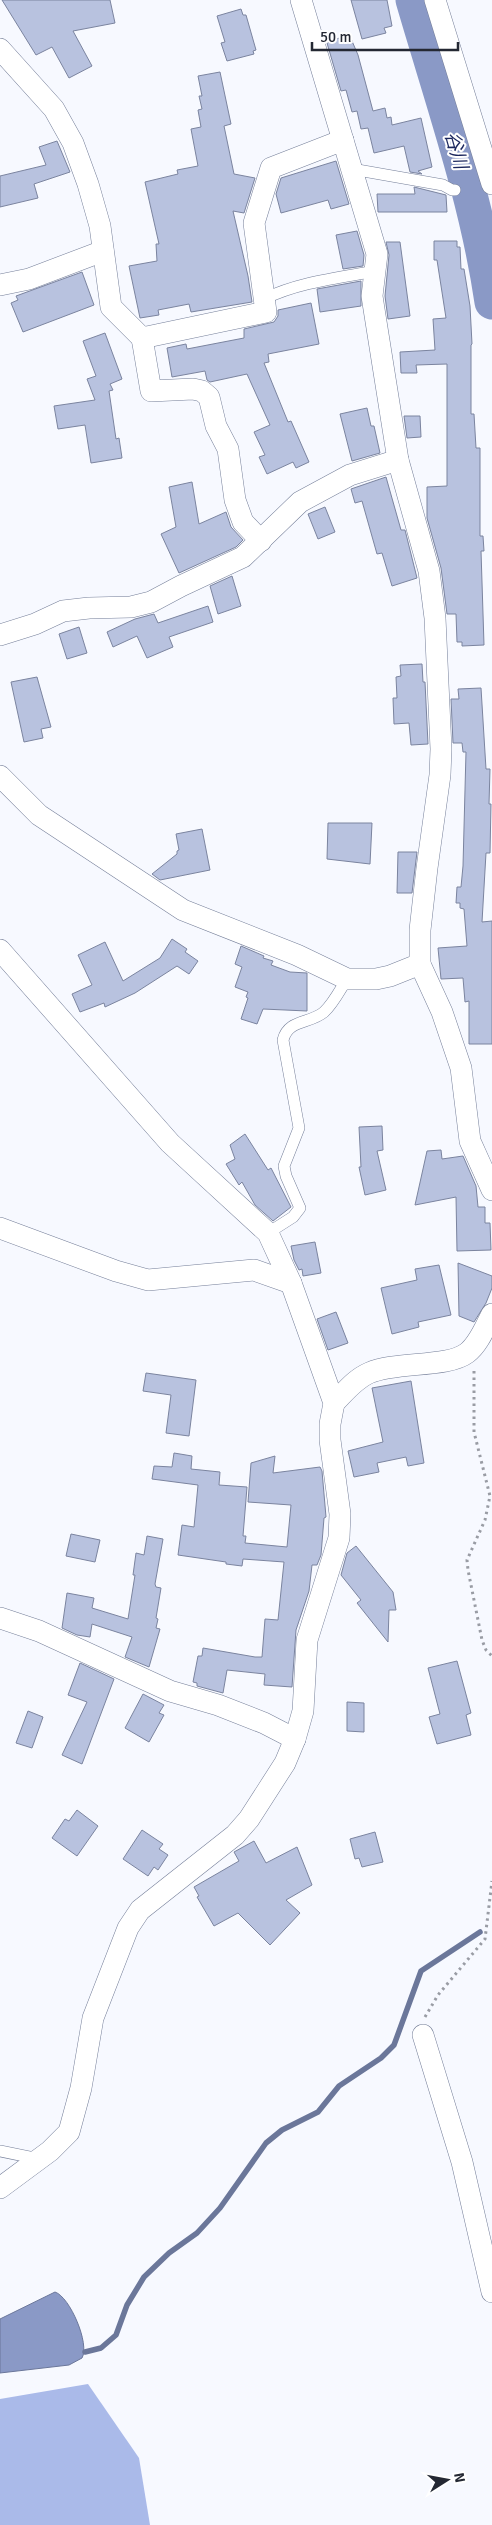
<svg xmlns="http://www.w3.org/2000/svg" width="492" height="2525" font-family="Signika,'Noto Sans JP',sans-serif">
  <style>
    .forest { fill: #aabae9 }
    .water { fill: #8a99c6; stroke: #6b779a }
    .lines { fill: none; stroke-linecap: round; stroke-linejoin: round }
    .stream { stroke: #6b779a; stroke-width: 5.5 }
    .river { stroke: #8a99c6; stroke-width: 35 }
    .building { fill: #b8c2df; stroke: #7b849f }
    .service-casing { stroke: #757f99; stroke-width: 12 }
    .minor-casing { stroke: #757f99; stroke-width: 22 }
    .path { stroke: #999ca4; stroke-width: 3; stroke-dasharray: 2.5 4; stroke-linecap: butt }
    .service { stroke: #fff; stroke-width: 11 }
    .minor { stroke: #fff; stroke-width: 21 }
    .labels { text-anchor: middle; stroke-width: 4; stroke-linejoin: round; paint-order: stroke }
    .water-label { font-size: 19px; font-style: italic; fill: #1a265d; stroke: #fff }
  </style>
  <rect width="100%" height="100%" fill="#f7f9ff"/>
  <path class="forest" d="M88,2384L139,2458L150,2525H0V2399Z"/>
  <path class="water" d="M55,2292C70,2297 90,2344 82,2358L69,2365L0,2373V2319Z"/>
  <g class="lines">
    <path class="stream" d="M85,2352L101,2348L116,2335L127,2305L144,2277L169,2253L197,2233L220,2208L266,2143L282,2130L318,2112L339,2086L381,2058L394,2045L421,1971L480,1932"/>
    <path class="river" d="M413,0C442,100 477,199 492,302"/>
  </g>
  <g class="building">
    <path d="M2,0H110L115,23L73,31L92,66L69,78L52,47L36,55Z"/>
    <path d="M351,0H387L392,26L384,28L386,33L362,39Z"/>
    <path d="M241,9L243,15H246L256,50L253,51L254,54L227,61L221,43L225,42L217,16Z"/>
    <path d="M349,34L358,55L373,111L385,108L387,118L391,117L392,125L421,118L432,167L418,171L422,174L410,172L404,146L374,153L368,128L361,129L357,111L352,112L346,90L341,91L327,43Z"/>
    <path d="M220,72L231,124L224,126L234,174L255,178L244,213L233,211L248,276L252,302L191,312L189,304L158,310L159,315L140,318L129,266L157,261L156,244H159L145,182L178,174L177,170L198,166L191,129L201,127L198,110L202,109L199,96H202L198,76Z"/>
    <path d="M57,141L70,172L34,184L38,198L0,207V176L46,165L39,147Z"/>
    <path d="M336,161L349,204L331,209L328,200L281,213L276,194L281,178Z"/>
    <path d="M414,187L446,195L447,212H378L377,194H415Z"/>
    <path d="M357,231L364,255L363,266L343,269L336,235Z"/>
    <path d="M434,241H457V247H460L461,269H464L470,306L472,344L471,345V414H474L476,448H480V536H483L484,551H481L484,645L462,646V642H457L456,614H447L441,568L427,518V487L447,486V364L416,365L417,373H401L400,352L435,350L433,319L446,318L437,260H434Z"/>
    <path d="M386,242H400L410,316L388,319L385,296L389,255Z"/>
    <path d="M82,272L94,305L23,332L11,303L18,300L16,296Z"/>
    <path d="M361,281V306L320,312L317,289Z"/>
    <path d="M311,303L319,344L268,354L269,362L264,363L288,422L291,421L309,462L296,468L293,462L267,474L259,457L265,455L254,432L270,425L247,374L210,382L207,380L205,371L172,377L167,348L186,344L187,349L244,338V329L274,322L278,316V310Z"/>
    <path d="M105,333L122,379L110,384L113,390L109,391L116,439L119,438L122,458L91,463L85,425L58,429L54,406L95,400L87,379L96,376L83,341Z"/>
    <path d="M367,408L371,426H374L380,453L352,461L340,414Z"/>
    <path d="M404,416H420L421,437L407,438Z"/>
    <path d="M386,477L401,530H405L417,578L392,586L382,553L377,554L362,501L355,503L351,489Z"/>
    <path d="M192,482L199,524L226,512L231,527L243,540L236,547L179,573L161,534L176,527L169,487Z"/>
    <path d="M325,507L335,532L318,539L308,514Z"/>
    <path d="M232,576L241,606L218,614L210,586Z"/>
    <path d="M208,606L213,622L169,637L173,647L147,658L137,636L113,647L107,632L135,619L154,614L158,623Z"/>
    <path d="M79,627L87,653L67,659L59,634Z"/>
    <path d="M422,664L423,682H425L428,744L411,745L409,723L394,724L393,698H397L396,677L401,676L400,665Z"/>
    <path d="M37,677L51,727L41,729L43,738L24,742L11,682Z"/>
    <path d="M481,688L486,769H490L489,804H491L490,853H486L482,922L492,921V1044H469V1001L465,1002L463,978L441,979L438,948L467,946L464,909L460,908V903H456L457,887H461L463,866L466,752H463L462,743H453L451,699H459L458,689Z"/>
    <path d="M328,823H372L370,864L327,859Z"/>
    <path d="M202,829L210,870L160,880L152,874L177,854V851L179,850L176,834Z"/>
    <path d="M398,852H417L412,893H397Z"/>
    <path d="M172,939L187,949L185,952L198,961L189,974L177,966L135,993L105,1007L104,1003L80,1012L72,994L92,985L78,955L105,942L123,981L160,958Z"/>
    <path d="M241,946L264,956L263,958L273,961L271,965L290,972L307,973V1011L263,1009L257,1024L241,1019L248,998L246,997L248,992L235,987L242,967L235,964Z"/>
    <path d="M382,1126L383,1150L377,1151L386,1190L365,1195L359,1167H361L359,1127Z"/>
    <path d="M245,1134L268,1170L271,1168L291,1207L273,1221L255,1205L242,1182L239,1185L226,1164L235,1159L230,1145Z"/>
    <path d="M441,1150L442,1159L463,1156L476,1186L478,1207H485V1223H490L491,1250L457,1251L456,1197L415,1205L427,1151Z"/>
    <path d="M315,1242L321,1273L303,1276L302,1269L299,1270L294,1260L291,1246Z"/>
    <path d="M458,1263L492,1276V1288L486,1303L474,1322L459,1316Z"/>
    <path d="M439,1265L451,1315L418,1322L419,1327L392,1334L381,1288L417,1280L415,1269Z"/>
    <path d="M336,1312L348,1343L328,1350L317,1319Z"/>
    <path d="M146,1373L196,1380L189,1436L166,1433L171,1395L143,1391Z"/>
    <path d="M411,1381L424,1463L408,1466L406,1457L377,1463L379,1472L354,1477L348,1451L383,1442L372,1388Z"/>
    <path d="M174,1453L192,1456L191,1469L220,1472L219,1485L247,1487L243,1536H246L245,1543L287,1547L291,1505L248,1502L251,1463L275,1456L273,1473L320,1467L322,1471L326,1517L324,1518L321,1555L317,1565H312L309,1591L296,1630L292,1687L264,1685L265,1674L227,1670L223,1693L197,1686V1683L193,1682L198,1656H202L203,1648L255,1657H262L265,1619L278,1620L284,1562L243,1559L242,1566L226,1564V1562L178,1555L182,1525L194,1527L198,1485L152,1479L154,1466L172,1467Z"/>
    <path d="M71,1534L100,1540L95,1562L66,1556Z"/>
    <path d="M147,1536L163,1539L155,1584L156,1587L161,1588L156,1618L158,1619L156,1628L160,1629L149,1667L125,1657L132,1637L92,1624L90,1637L77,1635L62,1628L67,1593L94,1598L92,1608L128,1619L135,1575H133L136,1553L144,1555Z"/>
    <path d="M356,1546L393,1592L396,1610H389L388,1642L357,1603L361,1600L341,1575L347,1553Z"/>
    <path d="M457,1661L471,1713L466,1715L471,1735L437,1744L429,1717L440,1714L428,1668Z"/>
    <path d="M80,1663L114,1679L82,1764L62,1755L87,1702L68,1695Z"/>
    <path d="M143,1694L164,1705L159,1713L164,1715L149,1742L125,1728Z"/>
    <path d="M347,1702L364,1703V1732L347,1731Z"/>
    <path d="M28,1711L43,1717L32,1748L16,1743Z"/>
    <path d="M77,1810L98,1826L77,1856L52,1838L65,1819L69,1821Z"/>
    <path d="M142,1830L163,1844L159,1849L168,1855L158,1870L154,1867L148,1876L123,1859Z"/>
    <path d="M375,1832L383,1862L362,1867L359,1858L355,1859L350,1839Z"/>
    <path d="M254,1841L266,1863L297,1847L312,1885L286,1900L300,1913L270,1945L238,1913L214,1926L197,1897L199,1896L194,1887L239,1861L234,1852Z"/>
  </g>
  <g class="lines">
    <defs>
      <g id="service">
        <path d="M352,169L443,185L452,190H455"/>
        <path d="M264,299C299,282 338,278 376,271"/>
        <path d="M268,1233L293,1217L300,1208L286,1176L284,1166L299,1128L283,1040C288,1019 310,1024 324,1012C333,1004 340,990 347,979"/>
        <path d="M0,2151L39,2159"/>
      </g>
      <g id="minor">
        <path d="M301,0L377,254L372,296L374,309L398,460L429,571L435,618L441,749L440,775L427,868L420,930V964L442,1012L461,1068L470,1141L492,1190"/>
        <path d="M435,0L492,184"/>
        <path d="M0,49L54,109L73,143L88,184L100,226L111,307L142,338L266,312L254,223L271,168L343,140"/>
        <path d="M0,285L29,279L103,251"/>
        <path d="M142,338L151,391L193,389L202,391L209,397L216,426L228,449L235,500L243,522L261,541"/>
        <path d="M0,635L35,624L63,611L89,608L131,607L151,602L181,586L243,557L300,502L350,475L398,460"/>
        <path d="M0,776L39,815L183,910L297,955L347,979H376L390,976L420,964"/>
        <path d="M0,950L170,1143L268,1233L291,1283L334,1403L330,1424V1440L340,1514L339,1538L307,1640L303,1711L295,1739L285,1763L249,1819L235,1835L140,1910L128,1928L93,2018L81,2088L69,2132L50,2151L0,2188"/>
        <path d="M0,1228L116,1271L148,1280L254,1270L291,1283"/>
        <path d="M334,1403C345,1392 355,1379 369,1373C396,1361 447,1368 467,1353C479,1344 485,1327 492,1314"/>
        <path d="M0,1618L39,1631L170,1691L218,1705L264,1723L295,1739"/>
        <path d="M423,2035L462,2162L492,2292"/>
      </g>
    </defs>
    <use href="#service" class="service-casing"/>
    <use href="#minor" class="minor-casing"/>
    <g class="path">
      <path d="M474,1371V1432L490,1496L485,1520L467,1560L468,1570L482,1640L486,1650L492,1656"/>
      <path d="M425,2017L438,1995L485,1939L492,1881"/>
    </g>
    <use href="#service" class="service"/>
    <use href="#minor" class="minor"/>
  </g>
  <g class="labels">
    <g class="water-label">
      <text transform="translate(457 150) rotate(74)" y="7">谷川</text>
    </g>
  </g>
  <g transform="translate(447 2480) rotate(79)" stroke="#ffffff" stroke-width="4" paint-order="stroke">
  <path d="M0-4L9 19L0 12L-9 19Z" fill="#242833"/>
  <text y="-8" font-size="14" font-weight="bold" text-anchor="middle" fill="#242833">N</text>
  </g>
  <path d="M312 42v8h146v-8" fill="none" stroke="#242833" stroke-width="2.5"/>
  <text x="320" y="42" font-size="15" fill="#242833" stroke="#ffffff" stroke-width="4" paint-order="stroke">50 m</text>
</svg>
